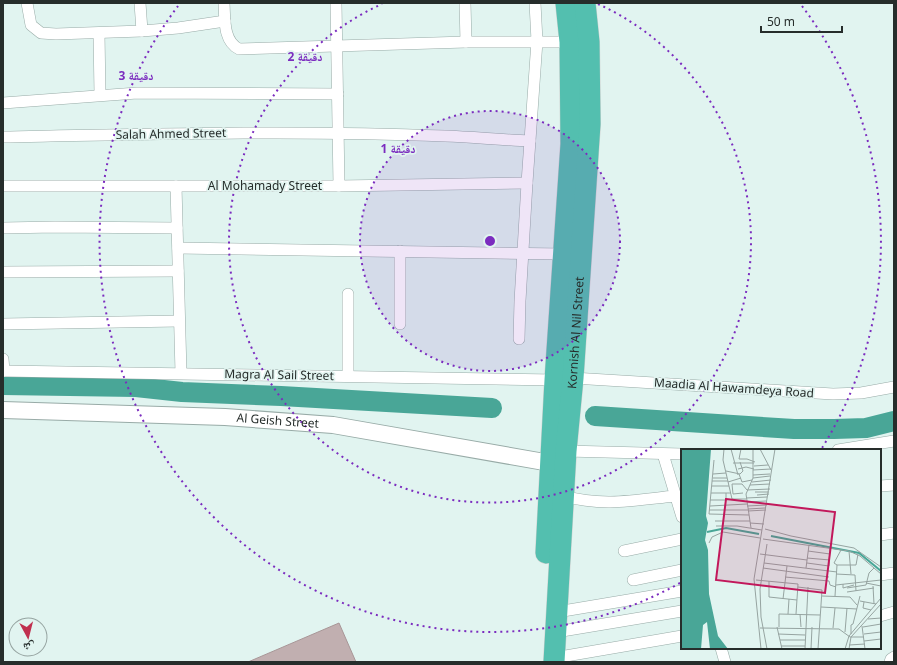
<svg xmlns="http://www.w3.org/2000/svg" width="897" height="665" font-family="'Noto Sans','Noto Naskh Arabic',sans-serif">
  <style>
    .lines { fill: none; stroke-linecap: round; stroke-linejoin: round }
    .river { stroke: #49a697; stroke-width: 20 }
    .building { fill: #c1afb0; stroke: #a89697 }
    .street-casing { stroke: #98aba7; stroke-width: 12 }
    .secondary-casing { stroke: #98aba7; stroke-width: 18 }
    .highway-casing { stroke: #cfd1d0; stroke-width: 22 }
    .street { stroke: #fff; stroke-width: 11 }
    .secondary { stroke: #fff; stroke-width: 16 }
    .highway { stroke: #53bfaf; stroke-width: 21 }
    .ring { fill: none; stroke: #7b2cbf; stroke-width: 2; stroke-dasharray: 2 4 }
    .labels { text-anchor: middle; stroke-width: 3.5; stroke-linejoin: round; paint-order: stroke }
    .street-label { font-size: 12px; fill: #262d2b; stroke: #e1f4f0 }
    .inset-river { fill: none; stroke: #49a697; stroke-width: 2 }
    .inset-road { fill: none; stroke: #96a4a1; stroke-width: 1 }
    .view { fill: #c2185b; fill-opacity: 0.15; stroke: #c2185b; stroke-width: 2 }
    .inset-edge { fill: none; stroke: #262d2b; stroke-width: 2 }
    .centre { fill: #7b2cbf; stroke: #e1f4f0; stroke-width: 2 }
    .ring-label { font-size: 12px; text-anchor: middle; font-weight: bold; fill: #7b2cbf; stroke: #e1f4f0; stroke-width: 3.5; stroke-linejoin: round; paint-order: stroke }
  </style>
  <rect width="100%" height="100%" fill="#e1f4f0"/>
  <g class="lines">
    <g class="river">
      <path d="M3,385L136,387L182,392L281,396L492,408"/>
      <path d="M595,416L794,429H834L866,428L894,421"/>
    </g>
  </g>
  <path class="building" d="M339,623L356,662H248Z"/>
  <g class="lines">
    <defs>
      <g id="street">
        <path d="M27,3L31,25L41,33L56,34L142,31L178,28L225,21"/>
        <path d="M140,3L142,31"/>
        <path d="M224,3C225,19 223,41 239,49L466,42H570"/>
        <path d="M336,3L339,186"/>
        <path d="M465,3L466,42"/>
        <path d="M99,33L100,95"/>
        <path d="M3,103L137,93L338,94"/>
        <path d="M3,137C150,134 298,130 445,136C473,137 502,140 530,141"/>
        <path d="M3,186H339L527,183"/>
        <path d="M176,186L181,373"/>
        <path d="M3,228L55,227L177,228"/>
        <path d="M178,248L563,254"/>
        <path d="M400,251V324"/>
        <path d="M3,272L178,271"/>
        <path d="M348,294V376"/>
        <path d="M3,324L179,321"/>
        <path d="M519,339L520,301L527,183L537,41L535,3"/>
        <path d="M3,359L4,371"/>
        <path d="M3,371L555,380"/>
        <path d="M573,378L833,394L861,393L894,387"/>
        <path d="M838,450L894,441"/>
        <path d="M566,451L682,454"/>
        <path d="M663,454L682,517"/>
        <path d="M880,486L894,485"/>
        <path d="M564,496C603,507 636,500 675,496"/>
        <path d="M880,535L894,533"/>
        <path d="M624,551L682,539"/>
        <path d="M880,575L894,573"/>
        <path d="M633,580L682,570"/>
        <path d="M557,612L682,591"/>
        <path d="M880,616L894,612"/>
        <path d="M556,632L682,611"/>
        <path d="M721,648L725,662"/>
        <path d="M554,658L682,636"/>
        <path d="M890,662L891,659L894,657"/>
      </g>
      <g id="secondary">
        <path id="s1" d="M3,410L225,417L333,425L550,463"/>
      </g>
      <g id="highway">
        <path d="M546,553L555,380L571,144L570,42L566,3"/>
        <path id="s2" d="M554,662L566,451L573,378L590,124L589,42L585,3"/>
      </g>
    </defs>
    <use href="#street" class="street-casing"/>
    <use href="#secondary" class="secondary-casing"/>
    <use href="#highway" class="highway-casing"/>
    <use href="#street" class="street"/>
    <use href="#secondary" class="secondary"/>
    <use href="#highway" class="highway"/>
  </g>
  <circle cx="490" cy="241" r="130" fill="#7b2cbf" fill-opacity=".12"/>
  <g class="ring">
    <circle cx="490" cy="241" r="130"/>
    <path d="M598 4A261 261 0 1 1 382 4"/>
    <path d="M680 583A391 391 0 0 1 178 6M802 6A391 391 0 0 1 822 448"/>
  </g>
  <g class="labels">
    <g class="street-label">
      <text transform="translate(171 134) rotate(-1)" y="4">Salah Ahmed Street</text>
      <text x="265" y="190">Al Mohamady Street</text>
      <text dy="4" stroke="none"><textPath href="#s2" startOffset="330">Kornish Al Nil Street</textPath></text>
      <text transform="translate(279 375) rotate(1)" y="4">Magra Al Sail Street</text>
      <text transform="translate(734 388) rotate(4)" y="4">Maadia Al Hawamdeya Road</text>
      <text dy="4" stroke="none"><textPath href="#s1" startOffset="275">Al Geish Street</textPath></text>
    </g>
  </g>
  <g transform="translate(681 449)">
    <rect width="200" height="200" fill="#e1f4f0"/>
    <path d="M0,0H30L25,67L27,74L24,91L27,101L28,145L37,187L47,200H29L26,173L22,176L20,200H0Z" fill="#49a697"/>
    <path class="inset-river" d="M26,83L45,79L78,85M90,87L178,104L200,122"/>
    <path class="inset-road" d="M43,0L42,11L51,50H65M50,0L57,26M60,0L58,10H66L74,13M79,0L90,21M33,11L28,65L68,66M52,14H73M73,17L87,16M57,20L65,18L73,20M72,21L90,20M45,22L59,25L62,22L59,13M32,25L45,24M58,25L61,33L71,31M72,26L89,25M32,29H46M72,29L89,27M31,32H47M47,33L60,29M71,33L90,31M69,36L89,35M31,37H48M74,43H88M30,44H50M62,44L52,45L51,35H61L66,41L89,40M76,46L88,45M65,49L86,48M29,51H45V44M66,53L85,52M29,57L66,55M66,57L86,56M67,60L84,59M28,61H67M67,62L85,61M34,72H69M69,74L83,75M35,77H56L81,81M70,79L65,45L72,29V0M84,80L110,87L173,99L200,118M82,90L168,102L179,107L200,125M28,94L31,88L42,83L79,89M86,95L79,140L80,168L86,200M160,101L153,114L156,116H175L177,105M127,102L149,105M168,102L170,125M79,105L126,111M126,109L149,111M83,114L156,123M126,114L148,117L149,99M82,119L148,128M125,119L128,96M155,125L174,126L175,142M104,128L148,132L149,136L155,138M75,131L117,135L115,165M88,132V148L116,151M185,134L200,137M162,135V139L173,136M155,136L200,131M192,137L193,155M117,138L141,141L137,200M166,139L185,136L188,124L193,119M166,143L193,139M141,147L169,148L176,156M154,147L156,116M102,150L106,117M179,152L195,155M183,153L182,159L190,161M140,158L176,160M107,165L108,150M119,165L120,178M187,170L200,169M181,177L184,200M96,178L101,200M98,178V165L139,166M182,178L200,175M79,179L158,180L169,188H183M152,179L154,159M164,183L166,159M97,185L124,186M170,185V176L172,175L179,147M183,185L200,183M99,191H124M183,192L200,190M168,196L184,195M100,197H124M80,200L73,130L94,0M124,200L127,138M130,200L131,178M164,200L168,187L200,149M168,200L170,188L200,155"/>
    <path class="view" d="M45,50L154,63L144,144L35,131Z"/>
    <rect width="200" height="200" class="inset-edge"/>
  </g>
  <circle cx="490" cy="241" r="6" class="centre"/>
  <g class="ring-label">
    <text x="305" y="61">2 دقيقة</text>
    <text x="136" y="80">3 دقيقة</text>
    <text x="398" y="153">1 دقيقة</text>
  </g>
  <rect width="897" height="665" fill="none" stroke="#262d2b" stroke-width="8"/>
  <g transform="translate(28 637) rotate(173)"><circle r="19" fill="#e1f4f0" stroke="#96a4a1"/>
  <path d="M0-3L7 15L0 10L-7 15Z" fill="#c0304f"/>
  <text y="-6" font-size="11" font-weight="bold" text-anchor="middle" fill="#262d2b">ش</text>
  </g>
  <path d="M761 26v6h81v-6" fill="none" stroke="#262d2b" stroke-width="2"/>
  <text x="767" y="26" font-size="12" fill="#262d2b" stroke="#e1f4f0" stroke-width="3" paint-order="stroke">50 m</text>
</svg>
